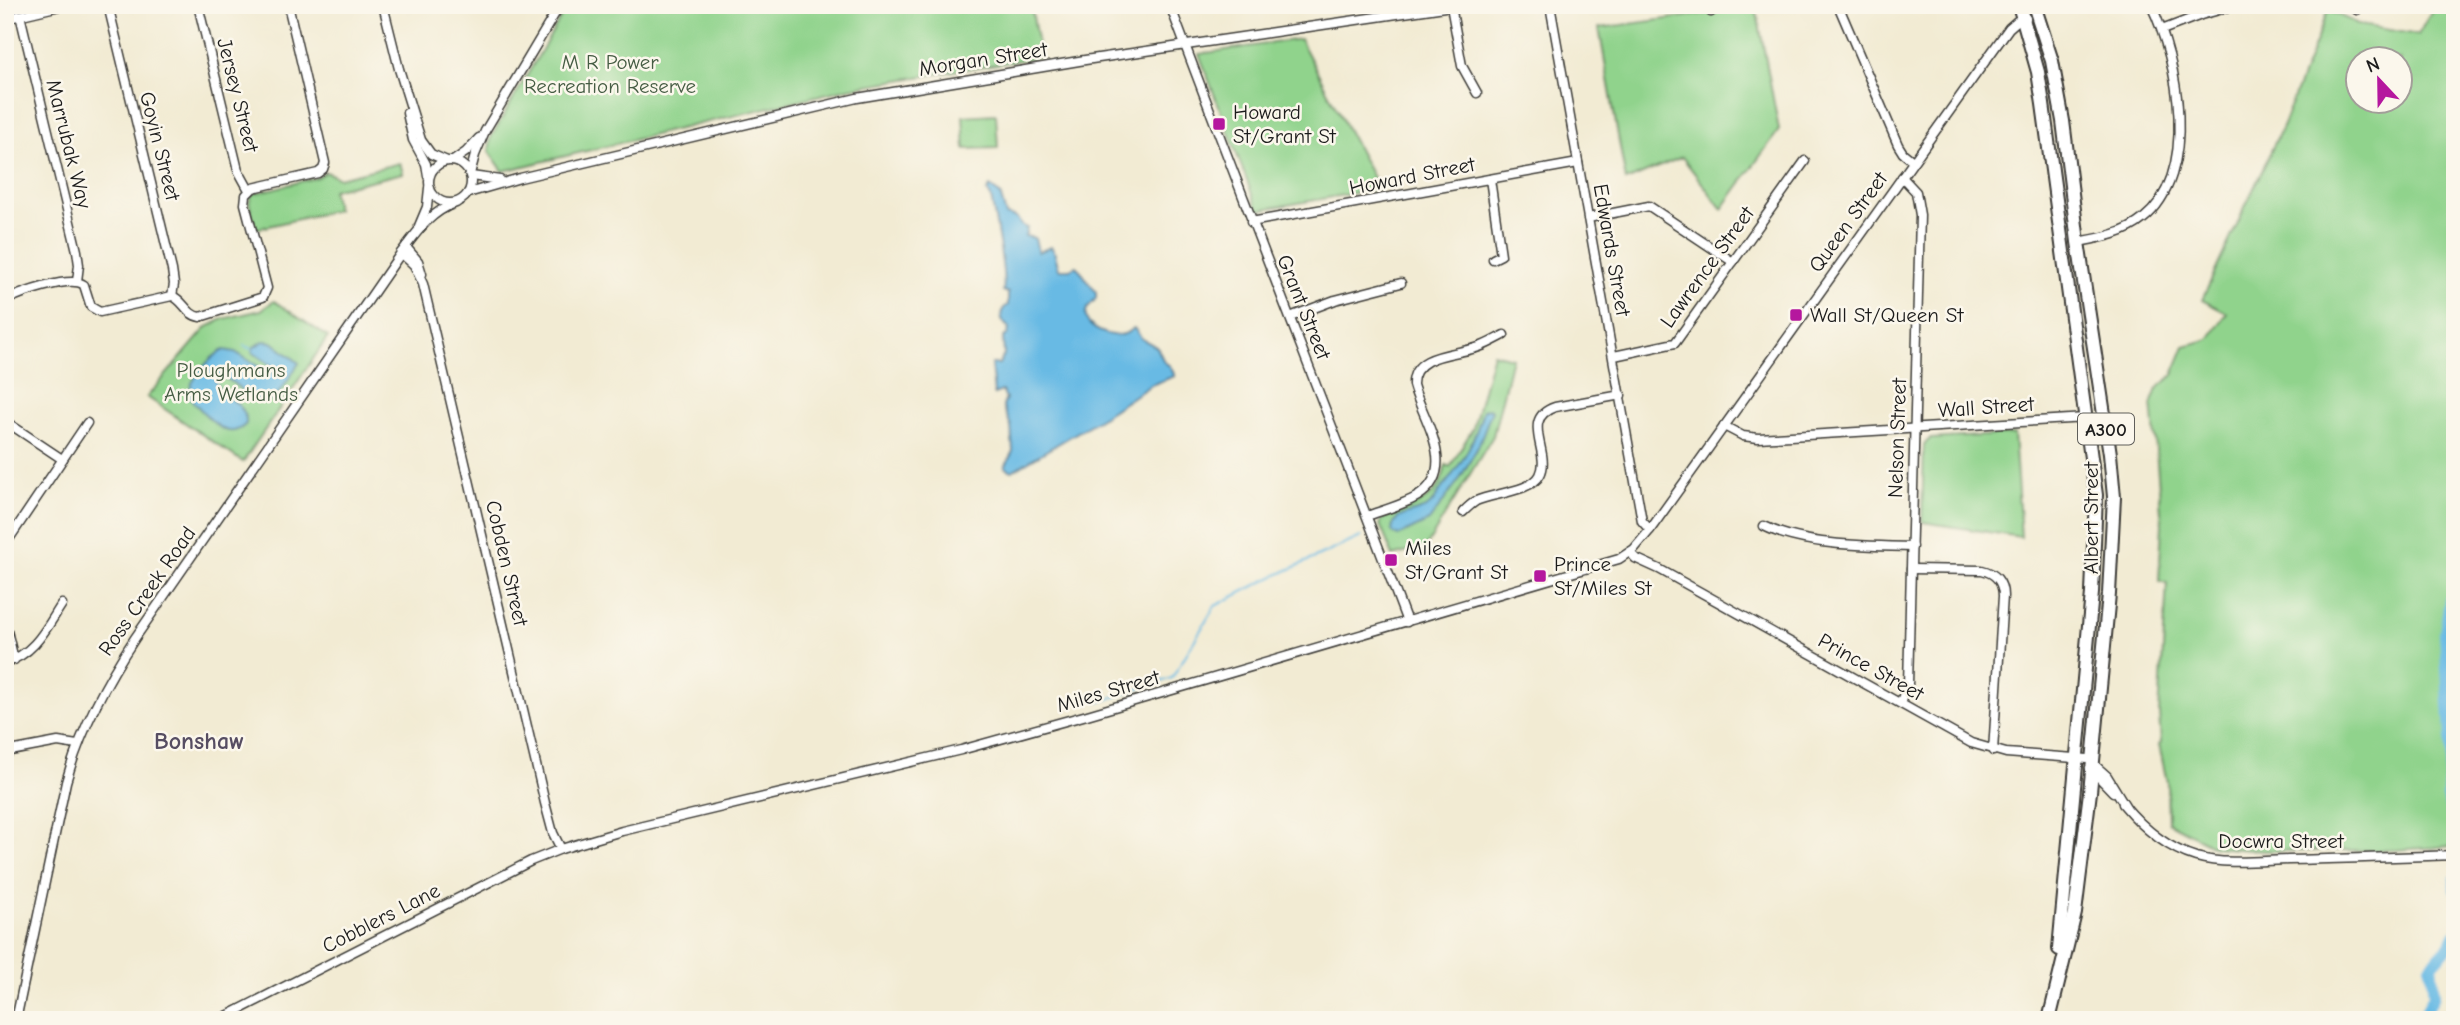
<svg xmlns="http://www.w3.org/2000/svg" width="2460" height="1025" font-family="'Comic Neue',sans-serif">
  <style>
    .green { fill: #90d38c; stroke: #567854; stroke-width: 2; fill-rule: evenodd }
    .water { fill: #68bae4; stroke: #426b80; stroke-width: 2 }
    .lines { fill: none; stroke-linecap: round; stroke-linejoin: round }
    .stream { stroke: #68bae4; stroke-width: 2 }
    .river { stroke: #68bae4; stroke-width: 12 }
    .minor-casing { stroke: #3c3b37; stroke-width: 11 }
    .highway-casing { stroke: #3c3b37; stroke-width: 16 }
    .minor { stroke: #fff; stroke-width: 8 }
    .highway { stroke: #fff; stroke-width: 12 }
    .poi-dot { fill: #b5179e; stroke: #fbf7ec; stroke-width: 2.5 }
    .labels { text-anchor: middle; stroke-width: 5; stroke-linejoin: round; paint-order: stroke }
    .shield { fill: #fbf7ec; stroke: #5f5e5a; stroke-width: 2 }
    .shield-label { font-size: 19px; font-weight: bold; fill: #1c1c1c }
    .street-label { font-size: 21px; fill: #1c1c1c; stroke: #fbf7ec }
    .park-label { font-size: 21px; fill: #455c43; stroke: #fbf7ec }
    .poi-label { font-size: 21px; fill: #1c1c1c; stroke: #fbf7ec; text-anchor: start }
    .quarter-label { font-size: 24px; font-weight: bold; fill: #564d62; stroke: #fbf7ec }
  </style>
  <rect width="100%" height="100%" fill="#fbf7ec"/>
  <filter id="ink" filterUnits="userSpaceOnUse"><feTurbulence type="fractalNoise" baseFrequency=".0143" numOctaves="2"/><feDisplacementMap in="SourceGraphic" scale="14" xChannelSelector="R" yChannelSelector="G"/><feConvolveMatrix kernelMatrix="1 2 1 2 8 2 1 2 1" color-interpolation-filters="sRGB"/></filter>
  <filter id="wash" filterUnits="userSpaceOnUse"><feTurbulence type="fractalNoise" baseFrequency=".00686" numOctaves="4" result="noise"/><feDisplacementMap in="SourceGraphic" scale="28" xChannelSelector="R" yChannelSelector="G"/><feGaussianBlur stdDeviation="1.57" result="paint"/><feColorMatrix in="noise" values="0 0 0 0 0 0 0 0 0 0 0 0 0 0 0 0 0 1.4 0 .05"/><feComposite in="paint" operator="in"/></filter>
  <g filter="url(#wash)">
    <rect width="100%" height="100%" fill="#f2ebd3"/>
    <g class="green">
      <path d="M568,5H1031L1040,57L850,88L503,171L489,151L491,137Z"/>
      <path d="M2435,5H2455V846L2396,850L2263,851L2215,847L2168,822L2167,782L2159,745L2161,743L2159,714L2167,583L2159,581L2162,524L2152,402L2157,389L2173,375L2185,346L2209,339L2227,313L2202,300L2283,125L2328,10L2360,25L2418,35ZM2358,60H2400V102H2358Z"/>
      <path d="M1756,7L1779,130L1722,209L1682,157L1626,181L1599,28Z"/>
      <path d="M1300,39L1379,189L1258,210L1199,54Z"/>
      <path d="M996,114L998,148L965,149L963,116Z"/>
      <path d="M400,163L403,173L332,190L337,210L256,229L249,202L252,194L318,177L326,172L339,178Z"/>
      <path d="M274,301L328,337L243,462L147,397L207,327L223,319L261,310Z"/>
      <path d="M1493,353L1512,358L1493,436L1426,547L1393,556L1380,525L1382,519C1413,507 1439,502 1446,465L1450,467L1473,428Z"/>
      <path d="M2014,434L2021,537L1922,522L1924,444L1930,439Z"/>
    </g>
    <g class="water">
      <path d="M990,187L1000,194L1006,215L1017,218L1021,225L1027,228L1025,236L1035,238L1038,252L1051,247L1054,251L1059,269H1070L1076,266L1079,269L1096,292V298C1093,303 1087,306 1086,312C1082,328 1112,339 1124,334C1126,334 1132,329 1134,328L1142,339L1157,347L1164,362L1170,366L1175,376L1151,385L1093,423L1012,471L1005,467L1013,451L1011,426L1003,406L1006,398L1002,391L994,394L991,364H999L1004,355L1003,338L1008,334L1009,328C1001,321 997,312 1008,305V293L1003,291C1007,278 994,214 991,197L987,191Z"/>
      <path d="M264,341L272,342L299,363C292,373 286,386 277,395C254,419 235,371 215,377C216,398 248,400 246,424C228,442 213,422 201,410C198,406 192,402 190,397C185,383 212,355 224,350L235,352L269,373L273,372L271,365L252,352L254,347Z"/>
      <path d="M1489,408L1492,410L1478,447L1459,480L1429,521L1398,536L1392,532C1393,510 1414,516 1429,506C1434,502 1438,493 1442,488C1462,464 1475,441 1483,410Z"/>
    </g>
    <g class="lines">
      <g class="stream">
        <path d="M244,346L252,349"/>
        <path d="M1099,702L1172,678L1215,606L1266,580L1361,537"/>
      </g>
      <g class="river">
        <path d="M2455,591L2450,601L2445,633L2452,753L2448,795L2455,829"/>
        <path d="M2455,880V889"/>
        <path d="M2422,1020L2434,995L2431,966L2451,944L2455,935"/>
      </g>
    </g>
  </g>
  <g filter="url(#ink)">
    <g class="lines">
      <defs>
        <g id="minor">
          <path d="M108,5L172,270L174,284L172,296"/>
          <path d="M198,5L238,170L249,190"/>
          <path d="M383,5L399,69L421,140L431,154L447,161"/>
          <path d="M1170,5C1247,211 1329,416 1407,622"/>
          <path d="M1550,5L1642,521L1650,530"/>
          <path d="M1710,5L1711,12"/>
          <path d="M1838,5L1898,145L1903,153L1913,161"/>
          <path d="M2349,5L2357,10"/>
          <path d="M1451,6L1462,66L1477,93"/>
          <path d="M20,15L77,251L79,265L77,281"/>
          <path d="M5,19L64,5"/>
          <path d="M2162,30L2201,15L2237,5"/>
          <path d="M407,113L413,140L426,164L428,176"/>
          <circle cx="450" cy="182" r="21"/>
          <path d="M453,161L466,152L479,138"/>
          <path d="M470,174L475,155L485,131L560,5"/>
          <path d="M471,176L500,180"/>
          <path d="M1490,179L1501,255L1493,259"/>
          <path d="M468,193L520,178L857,98L1085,60L1458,5"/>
          <path d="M1588,218L1649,206L1733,262"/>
          <path d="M1251,222L1578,163"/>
          <path d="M419,226L427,207L429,188"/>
          <path d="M2078,242C2100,238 2125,234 2143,219C2200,173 2178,61 2151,5"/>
          <path d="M406,247L418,261L422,274"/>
          <path d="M401,253L414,265L423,284L545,803L553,833L561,849"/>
          <path d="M5,301C20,293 71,275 84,285L91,307L100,312L172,296C184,300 186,315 200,317L263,297L267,288L245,204L246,195L253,188L318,173L323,169L325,163L288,5"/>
          <path d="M5,308L6,309"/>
          <path d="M1290,317L1335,300L1401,283"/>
          <path d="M1614,356L1675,343L1805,161"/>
          <path d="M5,421L62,459"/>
          <path d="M1724,426L1743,436L1758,438L2086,418"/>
          <path d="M1463,512C1467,508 1471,504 1476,501C1493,493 1531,492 1540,475C1552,453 1519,419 1555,407L1621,395"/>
          <path d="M1367,516C1384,510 1403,505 1418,496C1460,469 1422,418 1413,385C1412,353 1457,355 1479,347C1488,344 1496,339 1504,335"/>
          <path d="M1764,526C1803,546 1868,546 1912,547"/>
          <path d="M5,545L87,423"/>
          <path d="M1630,552L1635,558L1659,569L1971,743L2006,753L2088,759L2107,776L2126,807"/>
          <path d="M1911,569L1982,570C1995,573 2003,582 2003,596L1993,751"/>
          <path d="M5,622L14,660"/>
          <path d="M5,662C34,655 47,627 62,604"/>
          <path d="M1900,703L1908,685L1920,215L1916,192L1902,177"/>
          <path d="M5,752L58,742L77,745"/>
          <path d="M2090,768L2113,792"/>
          <path d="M2123,804C2143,828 2166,848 2196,857C2225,865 2258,861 2288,860C2343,859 2399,857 2455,855"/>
          <path d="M16,1020L66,782C81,729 105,683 135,638L401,253C416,233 431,211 456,203"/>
          <path d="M219,1020L531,861L561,849L622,831L961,750L1087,715L1619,559L1634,549L1650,530L2009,28L2017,21L2026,18"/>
        </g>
        <g id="highway">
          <path d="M2019,5L2038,72L2043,104L2096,495L2092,593L2059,949"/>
          <path d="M2034,5L2052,61L2063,121L2078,242L2110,454L2114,497L2109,594L2090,792L2075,913L2049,1020"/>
        </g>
      </defs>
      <use href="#minor" class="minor-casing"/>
      <use href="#highway" class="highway-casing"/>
      <use href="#minor" class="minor"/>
      <use href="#highway" class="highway"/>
    </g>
  </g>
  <g class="poi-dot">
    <rect x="1212" y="117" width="14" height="14" rx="3.5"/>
    <rect x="1789" y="308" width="14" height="14" rx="3.5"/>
    <rect x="1384" y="553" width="14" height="14" rx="3.5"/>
    <rect x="1533" y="569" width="14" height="14" rx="3.5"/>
  </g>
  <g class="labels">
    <rect class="shield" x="2078" y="413.5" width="56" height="31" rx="5"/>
    <g class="shield-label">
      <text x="2106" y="436">A300</text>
    </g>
    <g class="street-label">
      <text transform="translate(983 59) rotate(-9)" y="7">Morgan Street</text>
      <text transform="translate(238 95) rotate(76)" y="7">Jersey Street</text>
      <text transform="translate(69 144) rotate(76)" y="7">Marrubak Way</text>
      <text transform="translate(160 146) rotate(76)" y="7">Goyin Street</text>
      <text transform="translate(1412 176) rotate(-11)" y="7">Howard Street</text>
      <text transform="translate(1848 222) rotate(-54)" y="7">Queen Street</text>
      <text transform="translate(1612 250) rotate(80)" y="7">Edwards Street</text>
      <text transform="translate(1707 267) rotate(-54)" y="7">Lawrence Street</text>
      <text transform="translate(1304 307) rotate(68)" y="7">Grant Street</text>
      <text transform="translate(1986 407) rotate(-4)" y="7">Wall Street</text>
      <text transform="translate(1897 438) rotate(-88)" y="7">Nelson Street</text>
      <text transform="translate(2091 518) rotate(-90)" y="7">Albert Street</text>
      <text transform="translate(507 563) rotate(77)" y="7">Cobden Street</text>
      <text transform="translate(147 591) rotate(-55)" y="7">Ross Creek Road</text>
      <text transform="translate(1871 667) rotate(29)" y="7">Prince Street</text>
      <text transform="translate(1108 691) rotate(-16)" y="7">Miles Street</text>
      <text x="2281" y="848">Docwra Street</text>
      <text transform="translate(381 918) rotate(-27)" y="7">Cobblers Lane</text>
    </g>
    <g class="park-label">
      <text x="610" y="69">M R Power<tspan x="610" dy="24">Recreation Reserve</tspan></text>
      <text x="231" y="377">Ploughmans<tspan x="231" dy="24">Arms Wetlands</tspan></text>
    </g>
    <g class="poi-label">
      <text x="1233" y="119">Howard<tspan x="1233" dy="24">St/Grant St</tspan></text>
      <text x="1810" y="322">Wall St/Queen St</text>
      <text x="1405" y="555">Miles<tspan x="1405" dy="24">St/Grant St</tspan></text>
      <text x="1554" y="571">Prince<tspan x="1554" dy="24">St/Miles St</tspan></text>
    </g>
    <g class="quarter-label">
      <text x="199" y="749">Bonshaw</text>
    </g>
  </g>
  <rect width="2460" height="1025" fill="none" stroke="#fbf7ec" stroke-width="28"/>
  <g transform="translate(2379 80) rotate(338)"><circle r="33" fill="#fbf7ec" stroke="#a29f99" stroke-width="2"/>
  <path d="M0-5L12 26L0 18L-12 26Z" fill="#b5179e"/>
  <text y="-10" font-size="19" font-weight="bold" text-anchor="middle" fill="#1c1c1c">N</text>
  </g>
</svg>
